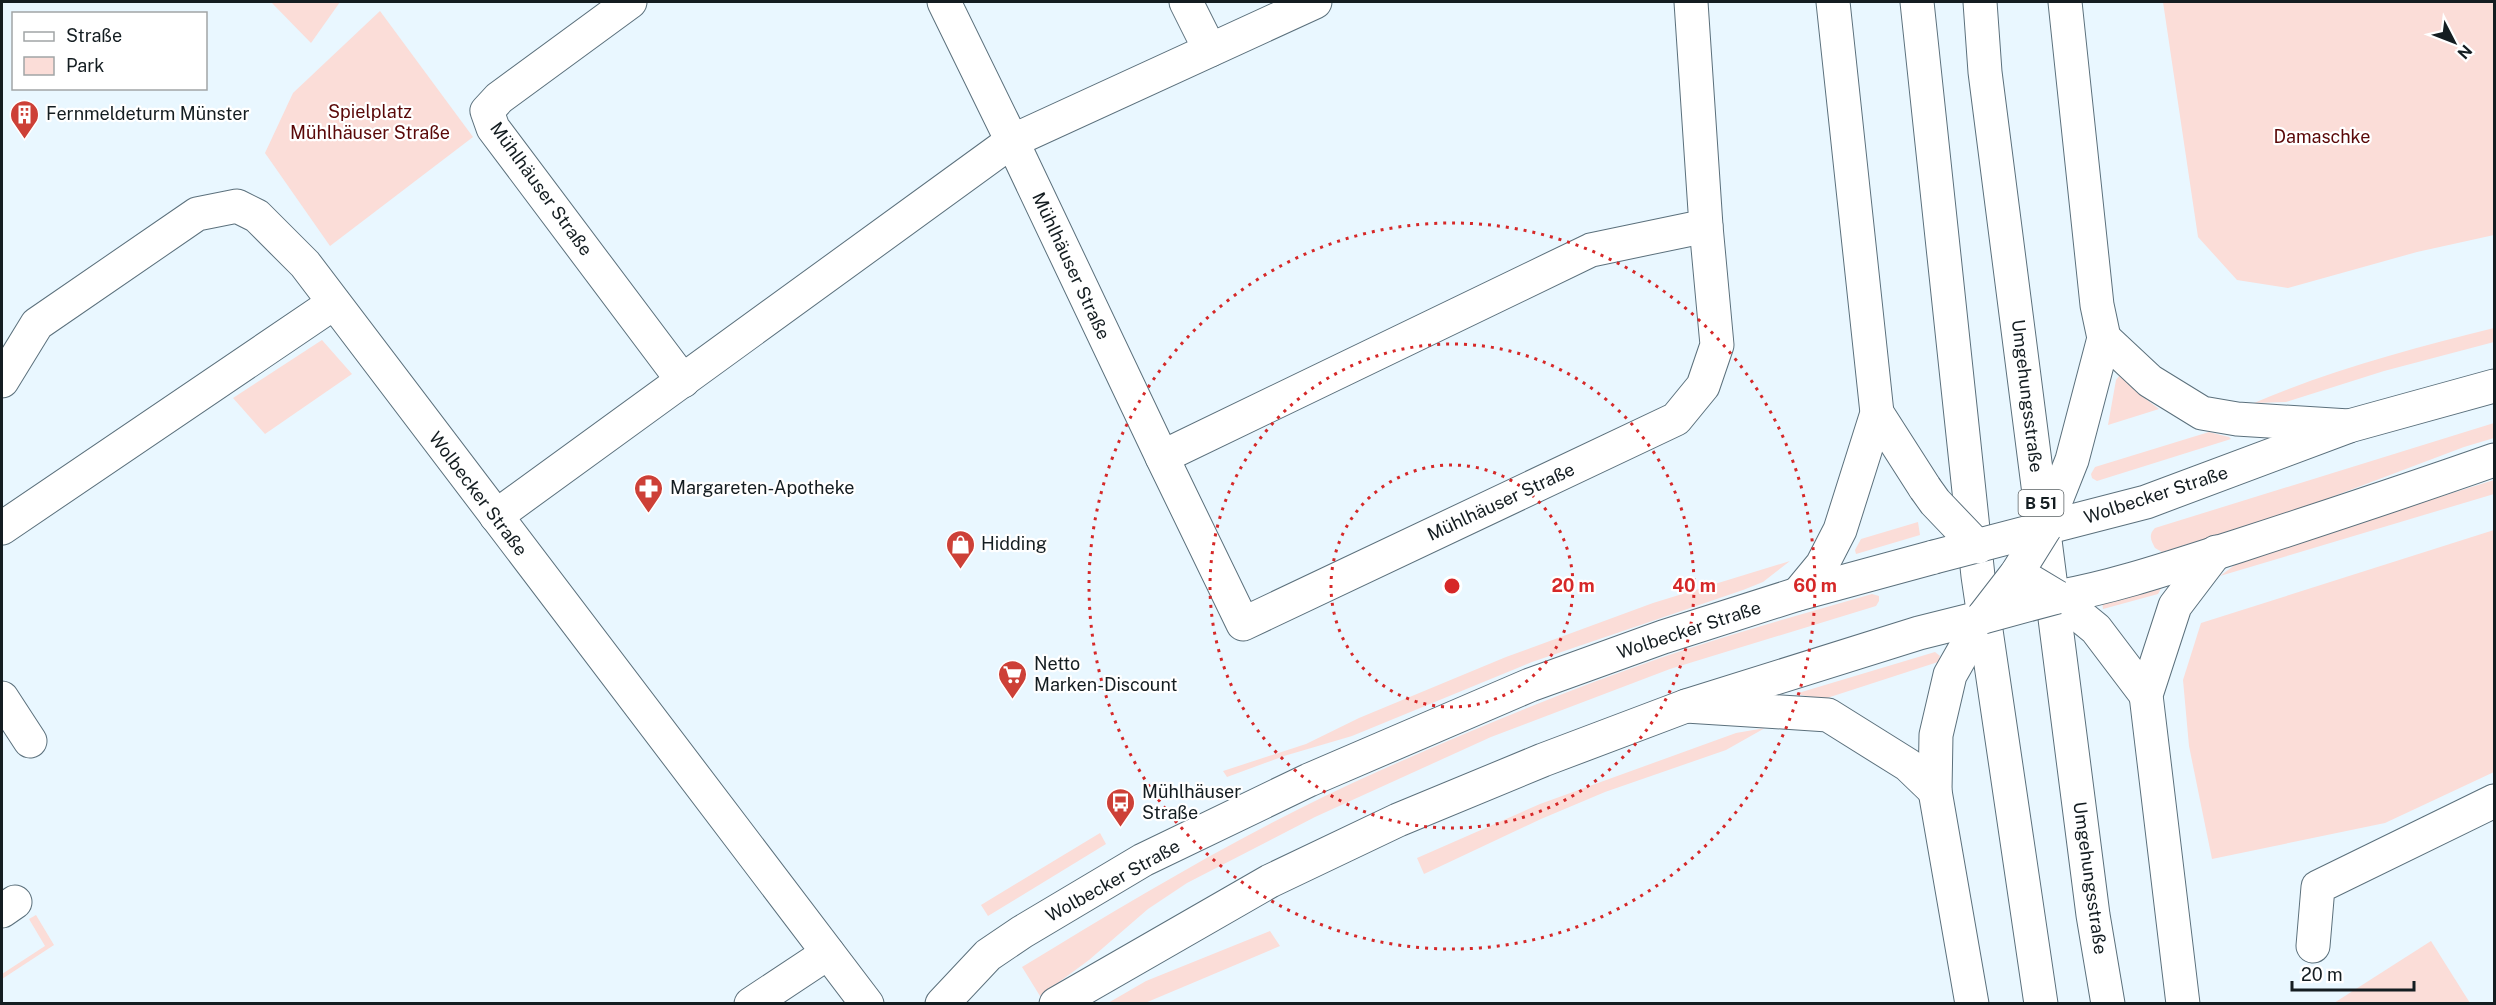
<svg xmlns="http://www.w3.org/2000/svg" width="2496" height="1005" font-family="'Public Sans',sans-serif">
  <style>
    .green { fill: #fbddd8 }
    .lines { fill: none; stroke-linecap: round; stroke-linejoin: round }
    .minor-casing { stroke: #5b707c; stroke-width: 35 }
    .major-casing { stroke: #5b707c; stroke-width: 35 }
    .highway-casing { stroke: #5b707c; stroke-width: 35 }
    .minor { stroke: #fff; stroke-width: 33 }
    .major { stroke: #fff; stroke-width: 33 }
    .highway { stroke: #fff; stroke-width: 33 }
    .major-bridge-casing { stroke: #5b707c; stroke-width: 35; stroke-linecap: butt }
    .highway-bridge-casing { stroke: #5b707c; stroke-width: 35; stroke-linecap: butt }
    .major-bridge { stroke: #fff; stroke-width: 33 }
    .highway-bridge { stroke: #fff; stroke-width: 33 }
    .ring { fill: none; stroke: #d62828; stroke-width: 3; stroke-dasharray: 3 6 }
    .labels { text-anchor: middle; stroke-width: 4.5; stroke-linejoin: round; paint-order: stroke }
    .shield { fill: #fff; stroke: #5a6164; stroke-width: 1.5 }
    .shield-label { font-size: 16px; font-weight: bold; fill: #141d21 }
    .park-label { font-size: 18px; fill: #5a0808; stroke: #fff }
    .poi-label { font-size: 18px; fill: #141d21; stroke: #fff; text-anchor: start }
    .street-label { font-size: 18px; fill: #141d21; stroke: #fff }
    .centre { fill: #d62828; stroke: #fff; stroke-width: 3 }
    .ring-label { font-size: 18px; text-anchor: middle; font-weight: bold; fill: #d62828; stroke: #fff; stroke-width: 4.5; stroke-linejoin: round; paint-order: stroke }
  </style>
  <rect width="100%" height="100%" fill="#e9f7ff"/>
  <g class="green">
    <path d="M271,2H340L311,43Z"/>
    <path d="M2163,2H2494V235L2417,252L2288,288L2237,280L2198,237Z"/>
    <path d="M380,11L473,137L330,246L265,153L293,93Z"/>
    <path d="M2494,328V342L2384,371L2286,402L2254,403C2330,370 2414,348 2494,328Z"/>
    <path d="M322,340L352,374L265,434L233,398Z"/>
    <path d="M2120,375L2138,393L2159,409L2108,425L2116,380Z"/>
    <path d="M2494,423V438L2464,447L2276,518L2162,552L2155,548C2151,540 2148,535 2155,528Z"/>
    <path d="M2209,432L2229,437L2231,439L2097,481L2092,478L2091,474L2095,467Z"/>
    <path d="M2494,480V494L2220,576L2244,558Z"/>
    <path d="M1918,522L1920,535L1856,554L1855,550L1861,539Z"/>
    <path d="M2494,530V772L2385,823L2212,859L2189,746L2183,680L2201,623Z"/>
    <path d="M1790,561L1763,582L1743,590L1532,662L1352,736L1284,756L1227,777L1223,771L1306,744L1359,718L1506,657L1653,603Z"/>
    <path d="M2164,583L2158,594L2103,609L2102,601Z"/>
    <path d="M1872,594L1879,596V601L1876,606L1670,669L1491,737L1315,817L1187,883L1148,909L1089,960L1040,996L1022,967C1137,897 1255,826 1379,771C1473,729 1568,690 1666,656C1733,633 1803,614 1872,594Z"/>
    <path d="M1935,652L1940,656L1938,662L1824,699L1795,694Z"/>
    <path d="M1765,728L1726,750L1605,792L1541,819L1424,874L1417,858L1540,804L1736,733Z"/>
    <path d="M1100,833L1106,844L988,916L981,905Z"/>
    <path d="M36,915L54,945L2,979V974L45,946L29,919Z"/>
    <path d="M1270,931L1280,946L1145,1003H1108L1146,981Z"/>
    <path d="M2431,941L2470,1003H2334Z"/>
  </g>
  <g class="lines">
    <defs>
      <g id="minor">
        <path d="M630,2L499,98L487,111L493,128L683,381"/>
        <path d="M944,2L1012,141L1315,2"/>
        <path d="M1186,2L1210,50"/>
        <path d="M2,381L37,324L197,214L237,206L257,216L305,264L867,1004"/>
        <path d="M1162,457L1243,624L1676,419L1703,386L1717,345L1706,226"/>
        <path d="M496,516L1012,141L1162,457L1591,250L1706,226L1691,2"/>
        <path d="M2,528L334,303"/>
        <path d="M2,698L30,741"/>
        <path d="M2,911L15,902"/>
        <path d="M2313,946L2318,887L2494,801"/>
        <path d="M751,1004L828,953"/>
      </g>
      <g id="major">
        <path d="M2045,528L2146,502L2349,426L2494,386"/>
        <path d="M2057,597C2118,586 2178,565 2238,546C2324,518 2409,490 2494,460"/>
        <path d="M942,1004L988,955L1022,932L1143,860L1309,780L1530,685L1663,637L1798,594L1934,557"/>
        <path d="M1056,1004L1270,881L1398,820L1543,760L1686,706L1919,633L1983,617"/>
      </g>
      <g id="highway">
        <path d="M1917,2L1978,576L2041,1004"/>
        <path d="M1980,2L1985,72L2093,915L2108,1004"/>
        <path d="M2104,338L2150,381L2202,413L2237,419L2349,426"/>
        <path d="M1877,413L1925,488"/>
        <path d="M2045,528L2072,460L2104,338L2097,305L2065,2"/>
        <path d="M1798,594L1822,565L1840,530L1877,413L1833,2"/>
        <path d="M2057,597L2096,629L2146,695"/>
        <path d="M1686,706L1828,715L1908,765L1935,791"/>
        <path d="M1972,1004L1935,791L1936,735L1950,675L1983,617"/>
        <path d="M2183,1004L2146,695L2175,606L2216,552"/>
      </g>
    </defs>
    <use href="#minor" class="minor-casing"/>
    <use href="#major" class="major-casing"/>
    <use href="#highway" class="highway-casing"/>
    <use href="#minor" class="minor"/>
    <use href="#major" class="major"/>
    <use href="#highway" class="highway"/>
    <defs>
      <g id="major-bridge">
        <path d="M1934,557L2045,528"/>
        <path d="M1983,617L2057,597"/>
      </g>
      <g id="highway-bridge">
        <path d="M1925,488L1935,502L1978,547"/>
        <path d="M2017,573L2057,597"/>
        <path d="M1983,617L2017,573L2045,528"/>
      </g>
    </defs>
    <use href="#major-bridge" class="major-bridge-casing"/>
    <use href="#highway-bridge" class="highway-bridge-casing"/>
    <use href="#major-bridge" class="major-bridge"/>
    <use href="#highway-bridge" class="highway-bridge"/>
  </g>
  <g class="ring">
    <circle cx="1452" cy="586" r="121"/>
    <circle cx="1452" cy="586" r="242"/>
    <circle cx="1452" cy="586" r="363"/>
  </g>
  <defs>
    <symbol id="building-pin" viewBox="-11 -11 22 30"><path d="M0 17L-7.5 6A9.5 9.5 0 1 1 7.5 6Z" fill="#cd4037" stroke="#fff"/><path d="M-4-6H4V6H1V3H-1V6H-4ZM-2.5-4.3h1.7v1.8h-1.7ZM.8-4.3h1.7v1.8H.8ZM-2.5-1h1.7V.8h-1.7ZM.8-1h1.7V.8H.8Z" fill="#fff"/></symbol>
    <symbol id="pharmacy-pin" viewBox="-11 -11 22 30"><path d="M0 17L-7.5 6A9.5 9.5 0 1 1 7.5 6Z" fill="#cd4037" stroke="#fff"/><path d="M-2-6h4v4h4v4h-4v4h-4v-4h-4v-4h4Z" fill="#fff"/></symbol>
    <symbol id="shop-pin" viewBox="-11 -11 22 30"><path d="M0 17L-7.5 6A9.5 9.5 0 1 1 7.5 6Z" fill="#cd4037" stroke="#fff"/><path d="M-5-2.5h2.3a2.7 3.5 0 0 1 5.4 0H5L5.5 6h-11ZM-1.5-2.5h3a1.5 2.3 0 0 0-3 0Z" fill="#fff"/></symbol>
    <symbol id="supermarket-pin" viewBox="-11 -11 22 30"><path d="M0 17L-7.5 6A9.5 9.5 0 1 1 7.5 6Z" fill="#cd4037" stroke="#fff"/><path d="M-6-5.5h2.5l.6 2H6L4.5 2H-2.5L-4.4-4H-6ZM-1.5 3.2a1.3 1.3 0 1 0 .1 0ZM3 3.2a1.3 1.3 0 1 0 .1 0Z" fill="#fff"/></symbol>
    <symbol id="bus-pin" viewBox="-11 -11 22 30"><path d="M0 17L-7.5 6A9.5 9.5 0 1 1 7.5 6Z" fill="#cd4037" stroke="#fff"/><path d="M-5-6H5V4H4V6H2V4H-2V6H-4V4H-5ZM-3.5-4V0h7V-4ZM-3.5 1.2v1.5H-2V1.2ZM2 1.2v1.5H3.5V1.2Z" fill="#fff"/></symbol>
  </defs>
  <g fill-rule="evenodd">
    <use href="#building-pin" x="8" y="98" width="33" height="45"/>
    <use href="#pharmacy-pin" x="632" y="472" width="33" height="45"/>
    <use href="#shop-pin" x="944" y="528" width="33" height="45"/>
    <use href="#supermarket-pin" x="996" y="658" width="33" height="45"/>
    <use href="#bus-pin" x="1104" y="786" width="33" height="45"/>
  </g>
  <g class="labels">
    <rect class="shield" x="2018.5" y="490" width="45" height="26" rx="4.5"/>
    <g class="shield-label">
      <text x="2041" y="509">B 51</text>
    </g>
    <g class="park-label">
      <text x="370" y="118">Spielplatz<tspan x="370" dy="21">Mühlhäuser Straße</tspan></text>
      <text x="2322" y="143">Damaschke</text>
    </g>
    <g class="poi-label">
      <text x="46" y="120">Fernmeldeturm Münster</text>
      <text x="670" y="494">Margareten-Apotheke</text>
      <text x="981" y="550">Hidding</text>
      <text x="1034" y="670">Netto<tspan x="1034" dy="21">Marken-Discount</tspan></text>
      <text x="1142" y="798">Mühlhäuser<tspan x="1142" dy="21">Straße</tspan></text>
    </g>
    <g class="street-label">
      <text transform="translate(541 189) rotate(54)" y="6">Mühlhäuser Straße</text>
      <text transform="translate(1071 266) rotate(65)" y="6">Mühlhäuser Straße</text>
      <text transform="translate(2027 396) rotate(83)" y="6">Umgehungsstraße</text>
      <text transform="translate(478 494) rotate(53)" y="6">Wolbecker Straße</text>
      <text transform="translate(2156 495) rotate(-18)" y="6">Wolbecker Straße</text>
      <text transform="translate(1501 502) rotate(-25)" y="6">Mühlhäuser Straße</text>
      <text transform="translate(1689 630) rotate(-18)" y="6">Wolbecker Straße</text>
      <text transform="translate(2090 878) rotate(82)" y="6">Umgehungsstraße</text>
      <text transform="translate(1113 881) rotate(-29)" y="6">Wolbecker Straße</text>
    </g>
  </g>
  <circle cx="1452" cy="586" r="9" class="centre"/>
  <g class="ring-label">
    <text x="1573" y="592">20 m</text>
    <text x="1694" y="592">40 m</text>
    <text x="1815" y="592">60 m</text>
  </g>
  <rect width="2496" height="1005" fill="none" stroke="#141d21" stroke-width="6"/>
  <rect x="12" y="12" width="195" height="78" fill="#ffffff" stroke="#a1a5a6" stroke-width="1.5"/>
  <rect x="24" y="32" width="30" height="9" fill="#ffffff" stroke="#a1a5a6" stroke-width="1.5"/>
  <text x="66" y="42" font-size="18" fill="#141d21">Straße</text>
  <rect x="24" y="57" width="30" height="18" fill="#fbddd8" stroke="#a1a5a6" stroke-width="1.5"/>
  <text x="66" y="72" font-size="18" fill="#141d21">Park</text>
  <g transform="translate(2454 42) rotate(132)" stroke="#ffffff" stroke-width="4.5" paint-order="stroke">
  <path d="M0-4.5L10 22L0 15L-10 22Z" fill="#141d21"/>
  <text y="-9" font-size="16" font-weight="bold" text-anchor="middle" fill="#141d21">N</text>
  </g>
  <path d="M2292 981v9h122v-9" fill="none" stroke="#141d21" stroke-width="3"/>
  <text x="2301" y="981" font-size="18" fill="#141d21" stroke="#ffffff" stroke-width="4.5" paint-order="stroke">20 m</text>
</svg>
